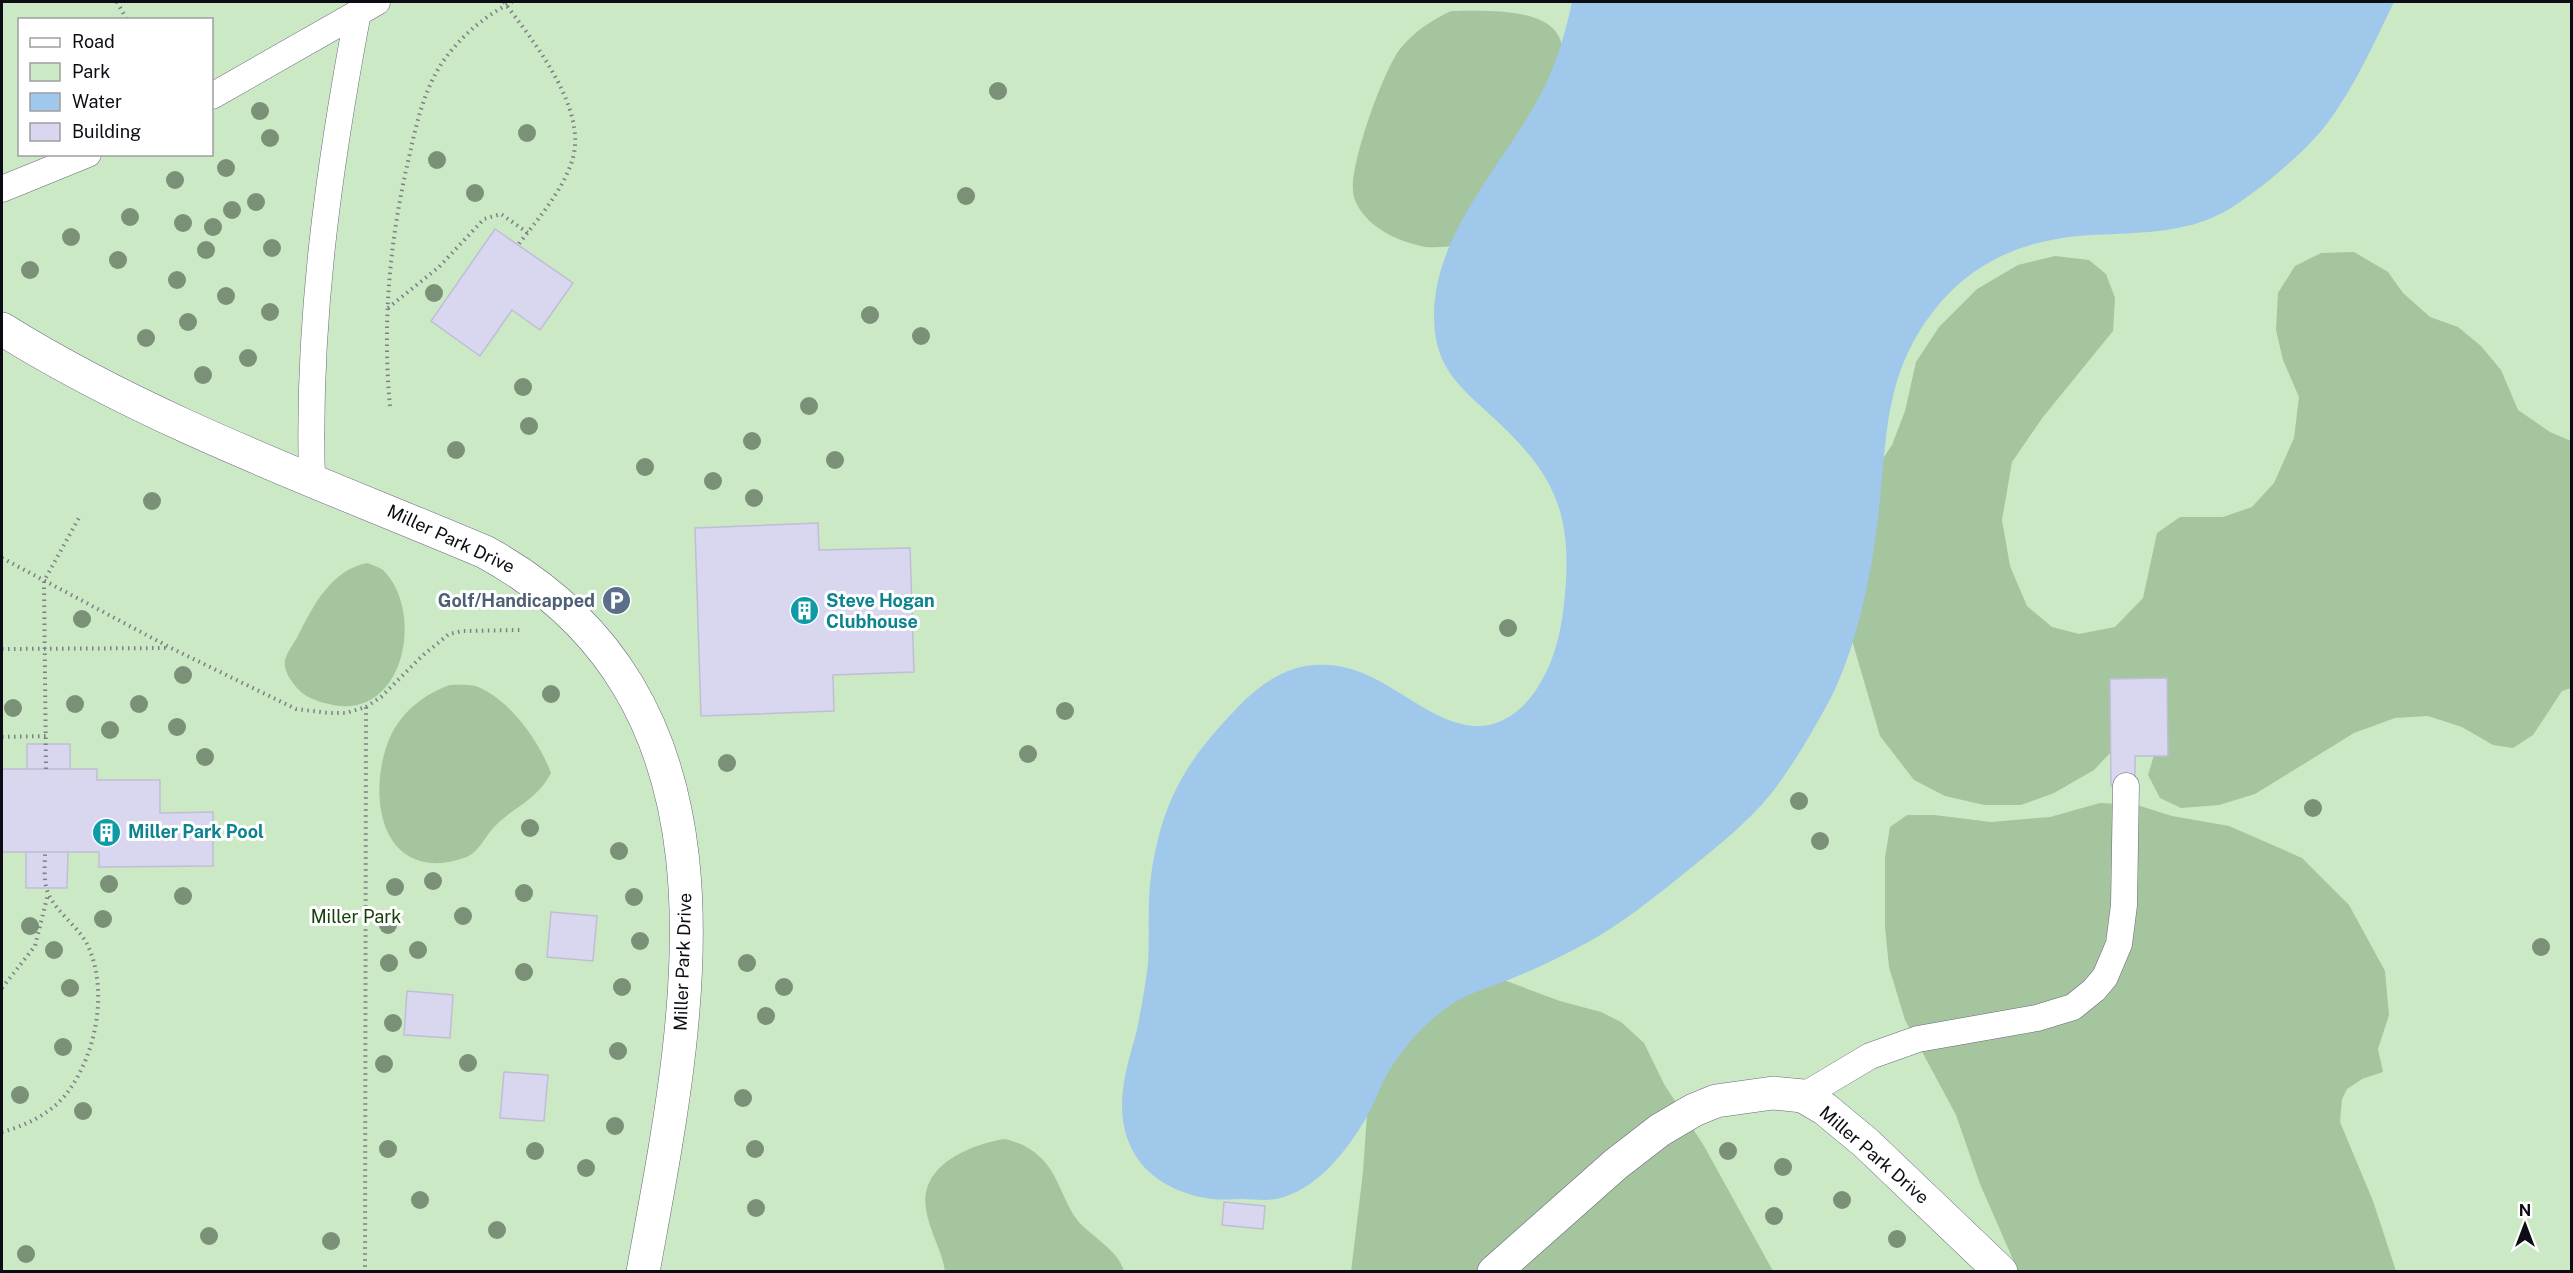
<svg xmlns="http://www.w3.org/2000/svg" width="2573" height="1273" font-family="'Public Sans',sans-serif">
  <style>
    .green { fill: #cbe9c5; fill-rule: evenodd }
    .forest { fill: #a4c59d }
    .water { fill: #9fc8ea }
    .building { fill: #d9d6ef; stroke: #c0bed5; stroke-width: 1.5 }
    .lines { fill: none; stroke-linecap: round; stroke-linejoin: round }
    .service-casing { stroke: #6a677c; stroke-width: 27 }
    .minor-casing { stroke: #6a677c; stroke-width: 34 }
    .path { stroke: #7f7e87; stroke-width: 4; stroke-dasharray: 1.5 4.5; stroke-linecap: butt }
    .service { stroke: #fff; stroke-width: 26 }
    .minor { stroke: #fff; stroke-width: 33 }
    .tree { fill: #7a9178 }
    .labels { text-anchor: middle; stroke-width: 6; stroke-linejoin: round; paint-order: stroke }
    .street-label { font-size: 18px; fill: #0d0c14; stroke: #fff }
    .service-label { font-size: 18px; font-weight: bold; fill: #4e5e75; stroke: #fff; text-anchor: end }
    .culture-label { font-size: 18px; font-weight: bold; fill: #0d838f; stroke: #fff; text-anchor: start }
    .park-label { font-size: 18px; fill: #15400a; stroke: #fff }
  </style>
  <rect width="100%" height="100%" fill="#f6f4fe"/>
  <path class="green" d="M2,2H2571V1271H2ZM20,20H212V154H20Z"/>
  <g class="forest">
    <path d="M1451,11C1479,11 1538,7 1556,32C1560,37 1563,47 1565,54L1459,246C1448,246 1436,248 1426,247C1398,242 1363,226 1354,197C1346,172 1384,69 1400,49C1415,31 1430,21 1451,11Z"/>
    <path d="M2354,252L2388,272L2403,293L2430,317L2458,327L2481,346L2501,370L2518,410L2550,432L2571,441V688L2562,691L2533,735L2513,748L2493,745L2462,727L2428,716L2395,718L2354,733L2255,794L2219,805L2181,808L2160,798L2148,775L2160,735L2113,750L2094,770L2054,793L2021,805H1984L1945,796L1914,780L1880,736L1849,630L1866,484L1892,445L1905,411L1916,362L1939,327L1977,289L2018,265L2055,256L2089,260L2106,274L2115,298L2113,331L2043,417L2012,462L2002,520L2010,566L2027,606L2052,627L2079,634L2115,627L2143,598L2157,533L2180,517H2223L2252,507L2274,483L2294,438L2299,397L2283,360L2276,330L2278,293L2295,266L2321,253Z"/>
    <path d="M367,563C372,565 379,567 383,570C425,611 405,719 333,705C320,702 307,699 297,688C291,681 283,670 285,660C287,652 294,643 298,636C313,606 331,570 367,563Z"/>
    <path d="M450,685C459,685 470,684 478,687C510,700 539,741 551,773C537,800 515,806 495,826C487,834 481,847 472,854C465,859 450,862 441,863C373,867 369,779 392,733C404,710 426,693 450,685Z"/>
    <path d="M2100,803L2137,805L2172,816L2229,826L2302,858L2349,905L2385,971L2389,1015L2378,1049L2383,1072L2362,1079L2347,1089L2342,1099L2340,1122L2373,1201L2396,1271H2018L1980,1184L1956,1115L1905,1020L1889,967L1885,927V857L1890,827L1907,815H1934L1991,822L2050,817Z"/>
    <path d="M1490,975L1560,1001L1601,1012L1621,1022L1644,1043L1664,1084L1704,1146L1773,1271L1351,1272L1363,1172L1369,1085L1382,1043Z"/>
    <path d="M1004,1139C1018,1142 1029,1147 1040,1157C1058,1173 1063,1202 1078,1221C1092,1237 1118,1250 1124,1271H945C942,1250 929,1231 926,1209C919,1165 970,1145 1004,1139Z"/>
  </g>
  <path class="water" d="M1572,2H2394C2374,43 2354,88 2326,125C2308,148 2284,168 2262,186C2248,196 2233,208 2218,215C2175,236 2125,232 2079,236C2024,241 1976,261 1940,303C1882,372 1888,436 1878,519C1871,578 1855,654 1827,705C1810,736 1792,767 1770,795C1748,822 1719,845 1692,867C1656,896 1619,927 1577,948C1556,959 1535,969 1513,978C1492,987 1467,993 1449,1006C1425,1023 1404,1046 1389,1071C1380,1086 1375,1103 1366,1118C1347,1151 1316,1191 1276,1199C1265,1201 1253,1199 1241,1199C1223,1200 1206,1200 1189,1194C1153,1183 1128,1158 1123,1120C1119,1091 1128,1062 1136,1034C1141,1011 1145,987 1148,964C1150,935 1147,905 1151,876C1162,800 1186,761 1238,707C1269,675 1302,657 1347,668C1391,678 1431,724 1475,726C1500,727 1520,712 1534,693C1555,663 1562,630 1565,594C1573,504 1549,468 1485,410C1462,389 1442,371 1436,339C1421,249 1496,175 1537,101C1554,71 1565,36 1572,2Z"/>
  <g class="building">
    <path d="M495,229L573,283L540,330L512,310L480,356L431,321Z"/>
    <path d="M818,523L819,550L910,548L914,672L833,675L834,711L701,716L695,528Z"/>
    <path d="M2167,678L2168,756H2135V786H2111L2110,679Z"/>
    <rect x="27" y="744" width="43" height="25"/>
    <path d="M2,769H97V780H160V813L213,812V866L99,867V852H2Z"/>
    <path d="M26,852H68L67,888H26Z"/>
    <path d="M551,912L597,916L593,961L547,957Z"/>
    <path d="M407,991L453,995L450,1038L404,1035Z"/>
    <path d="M504,1072L548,1075L544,1121L500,1118Z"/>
    <path d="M1224,1202L1265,1206L1263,1229L1222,1225Z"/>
  </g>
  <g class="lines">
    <defs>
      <g id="service">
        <path d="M212,96L377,2"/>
        <path d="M2,189L88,154"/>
        <path d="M312,479C307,322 329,166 358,12"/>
        <path d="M1803,1096L1870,1056L1918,1039L2037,1018L2073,1007L2094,990L2105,977L2119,944L2124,905L2126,786"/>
      </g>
      <g id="minor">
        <path d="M2,329C153,423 322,483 485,552C759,702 689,1018 643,1272"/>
        <path d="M1494,1272L1616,1164L1660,1130L1694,1110L1716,1101L1773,1093L1803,1096L1825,1109L1866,1143L2001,1272"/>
      </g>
    </defs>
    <use href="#service" class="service-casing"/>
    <use href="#minor" class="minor-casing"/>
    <g class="path">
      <path d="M117,2L127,20"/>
      <path d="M504,2C533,41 589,109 572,161C562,192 537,220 518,245"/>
      <path d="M388,308L439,267L484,219L501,214L528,233"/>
      <path d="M390,406C382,321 390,236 410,153C417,121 425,87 444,60C462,35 485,16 512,2"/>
      <path d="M2,558L171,648L296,709L329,713H346L366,707L365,1272"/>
      <path d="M2,649L170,648"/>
      <path d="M366,707L381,697L422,656L449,634L463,631L520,630"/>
      <path d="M2,737L46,736"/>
      <path d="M46,769L44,581L80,516"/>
      <path d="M2,988L35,946L48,894"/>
      <path d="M2,1132C25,1126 52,1113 67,1093C96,1055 108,993 89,948C80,927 57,914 48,893C43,881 45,865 45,852"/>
    </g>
    <use href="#service" class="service"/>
    <use href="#minor" class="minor"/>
  </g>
  <g class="tree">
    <circle cx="998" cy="91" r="9"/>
    <circle cx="260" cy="111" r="9"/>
    <circle cx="527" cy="133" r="9"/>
    <circle cx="270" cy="138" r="9"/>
    <circle cx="437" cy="160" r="9"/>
    <circle cx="226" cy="168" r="9"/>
    <circle cx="175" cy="180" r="9"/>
    <circle cx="475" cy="193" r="9"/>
    <circle cx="966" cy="196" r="9"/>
    <circle cx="256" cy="202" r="9"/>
    <circle cx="232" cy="210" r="9"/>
    <circle cx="130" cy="217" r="9"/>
    <circle cx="183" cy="223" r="9"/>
    <circle cx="213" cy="227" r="9"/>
    <circle cx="71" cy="237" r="9"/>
    <circle cx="272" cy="248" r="9"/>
    <circle cx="206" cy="250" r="9"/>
    <circle cx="118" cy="260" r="9"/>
    <circle cx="30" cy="270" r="9"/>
    <circle cx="177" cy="280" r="9"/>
    <circle cx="434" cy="293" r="9"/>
    <circle cx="226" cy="296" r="9"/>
    <circle cx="270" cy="312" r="9"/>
    <circle cx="870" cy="315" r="9"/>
    <circle cx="188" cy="322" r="9"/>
    <circle cx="921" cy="336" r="9"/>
    <circle cx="146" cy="338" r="9"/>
    <circle cx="248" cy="358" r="9"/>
    <circle cx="203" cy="375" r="9"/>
    <circle cx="523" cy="387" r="9"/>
    <circle cx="809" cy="406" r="9"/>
    <circle cx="529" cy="426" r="9"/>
    <circle cx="752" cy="441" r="9"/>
    <circle cx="456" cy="450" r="9"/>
    <circle cx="835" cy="460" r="9"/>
    <circle cx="645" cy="467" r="9"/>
    <circle cx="713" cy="481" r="9"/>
    <circle cx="754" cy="498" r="9"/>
    <circle cx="152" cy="501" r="9"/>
    <circle cx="82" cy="619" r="9"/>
    <circle cx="1508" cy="628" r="9"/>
    <circle cx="183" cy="675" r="9"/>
    <circle cx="551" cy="694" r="9"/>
    <circle cx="75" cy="704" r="9"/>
    <circle cx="139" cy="704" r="9"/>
    <circle cx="13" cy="708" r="9"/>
    <circle cx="1065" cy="711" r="9"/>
    <circle cx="177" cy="727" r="9"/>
    <circle cx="110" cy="730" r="9"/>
    <circle cx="1028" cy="754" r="9"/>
    <circle cx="205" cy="757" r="9"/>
    <circle cx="727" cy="763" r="9"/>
    <circle cx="1799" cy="801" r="9"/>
    <circle cx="2313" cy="808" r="9"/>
    <circle cx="530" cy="828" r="9"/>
    <circle cx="1820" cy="841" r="9"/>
    <circle cx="619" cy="851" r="9"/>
    <circle cx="433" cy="881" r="9"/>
    <circle cx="109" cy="884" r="9"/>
    <circle cx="395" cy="887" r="9"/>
    <circle cx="524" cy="893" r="9"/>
    <circle cx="183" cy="896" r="9"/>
    <circle cx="634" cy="897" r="9"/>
    <circle cx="463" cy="916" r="9"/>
    <circle cx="103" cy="919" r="9"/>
    <circle cx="388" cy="925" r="9"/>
    <circle cx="30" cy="926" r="9"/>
    <circle cx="640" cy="941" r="9"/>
    <circle cx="2541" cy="947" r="9"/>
    <circle cx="54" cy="950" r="9"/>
    <circle cx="418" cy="950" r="9"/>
    <circle cx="389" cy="963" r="9"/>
    <circle cx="747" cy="963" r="9"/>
    <circle cx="524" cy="972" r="9"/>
    <circle cx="622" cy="987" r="9"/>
    <circle cx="784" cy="987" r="9"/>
    <circle cx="70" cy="988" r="9"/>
    <circle cx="766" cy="1016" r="9"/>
    <circle cx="393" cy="1023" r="9"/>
    <circle cx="63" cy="1047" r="9"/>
    <circle cx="618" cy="1051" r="9"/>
    <circle cx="468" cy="1063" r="9"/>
    <circle cx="384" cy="1064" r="9"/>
    <circle cx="20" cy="1095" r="9"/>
    <circle cx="743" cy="1098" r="9"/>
    <circle cx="83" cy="1111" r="9"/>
    <circle cx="615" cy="1126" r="9"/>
    <circle cx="388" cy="1149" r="9"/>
    <circle cx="755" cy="1149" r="9"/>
    <circle cx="535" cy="1151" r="9"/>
    <circle cx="1728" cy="1151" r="9"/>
    <circle cx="1783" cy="1167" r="9"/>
    <circle cx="586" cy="1168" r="9"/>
    <circle cx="420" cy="1200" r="9"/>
    <circle cx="1842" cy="1200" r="9"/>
    <circle cx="756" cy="1208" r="9"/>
    <circle cx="1774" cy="1216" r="9"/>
    <circle cx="497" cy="1230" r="9"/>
    <circle cx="209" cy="1236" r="9"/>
    <circle cx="1897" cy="1239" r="9"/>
    <circle cx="331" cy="1241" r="9"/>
    <circle cx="26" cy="1254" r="9"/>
  </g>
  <defs>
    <symbol id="parking-disc" viewBox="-11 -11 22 22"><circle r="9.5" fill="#5c6f8a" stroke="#fff"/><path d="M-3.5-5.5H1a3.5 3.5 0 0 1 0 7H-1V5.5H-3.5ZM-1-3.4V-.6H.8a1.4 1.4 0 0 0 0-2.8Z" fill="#fff"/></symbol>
    <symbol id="building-disc" viewBox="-11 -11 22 22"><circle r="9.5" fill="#0f9aa8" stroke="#fff"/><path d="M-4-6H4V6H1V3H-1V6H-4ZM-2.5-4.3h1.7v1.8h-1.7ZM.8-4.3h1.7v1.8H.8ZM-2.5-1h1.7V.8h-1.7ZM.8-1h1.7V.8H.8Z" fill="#fff"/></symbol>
  </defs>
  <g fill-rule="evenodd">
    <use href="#parking-disc" x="600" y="584" width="33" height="33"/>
    <use href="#building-disc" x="788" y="594" width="33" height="33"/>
    <use href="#building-disc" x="90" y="816" width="33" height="33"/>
  </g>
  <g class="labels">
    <g class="street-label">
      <text transform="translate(451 539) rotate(25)" y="6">Miller Park Drive</text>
      <text transform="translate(683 962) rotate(-88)" y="6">Miller Park Drive</text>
      <text transform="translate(1874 1155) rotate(41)" y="6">Miller Park Drive</text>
    </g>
    <g class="service-label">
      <text x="595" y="607">Golf/Handicapped</text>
    </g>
    <g class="culture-label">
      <text x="826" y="607">Steve Hogan<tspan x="826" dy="21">Clubhouse</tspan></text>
      <text x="128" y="838">Miller Park Pool</text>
    </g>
    <g class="park-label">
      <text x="356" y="923">Miller Park</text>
    </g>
  </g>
  <rect width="2573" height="1273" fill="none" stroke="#0d0c14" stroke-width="6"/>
  <rect x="18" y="18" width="195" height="138" fill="#ffffff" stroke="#9e9ea1" stroke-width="1.5"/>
  <rect x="30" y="38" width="30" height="9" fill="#ffffff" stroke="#9e9ea1" stroke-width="1.5"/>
  <text x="72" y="48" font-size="18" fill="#0d0c14">Road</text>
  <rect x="30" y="63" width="30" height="18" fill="#cbe9c5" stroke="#9e9ea1" stroke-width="1.5"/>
  <text x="72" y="78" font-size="18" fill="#0d0c14">Park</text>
  <rect x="30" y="93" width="30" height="18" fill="#9fc8ea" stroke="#9e9ea1" stroke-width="1.5"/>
  <text x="72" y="108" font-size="18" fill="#0d0c14">Water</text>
  <rect x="30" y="123" width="30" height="18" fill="#d9d6ef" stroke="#9e9ea1" stroke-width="1.5"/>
  <text x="72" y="138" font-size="18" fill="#0d0c14">Building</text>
  <g transform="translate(2525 1225)" stroke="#ffffff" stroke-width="4.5" paint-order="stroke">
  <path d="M0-4.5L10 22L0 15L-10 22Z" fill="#0d0c14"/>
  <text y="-9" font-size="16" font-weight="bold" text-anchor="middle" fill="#0d0c14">N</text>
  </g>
</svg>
